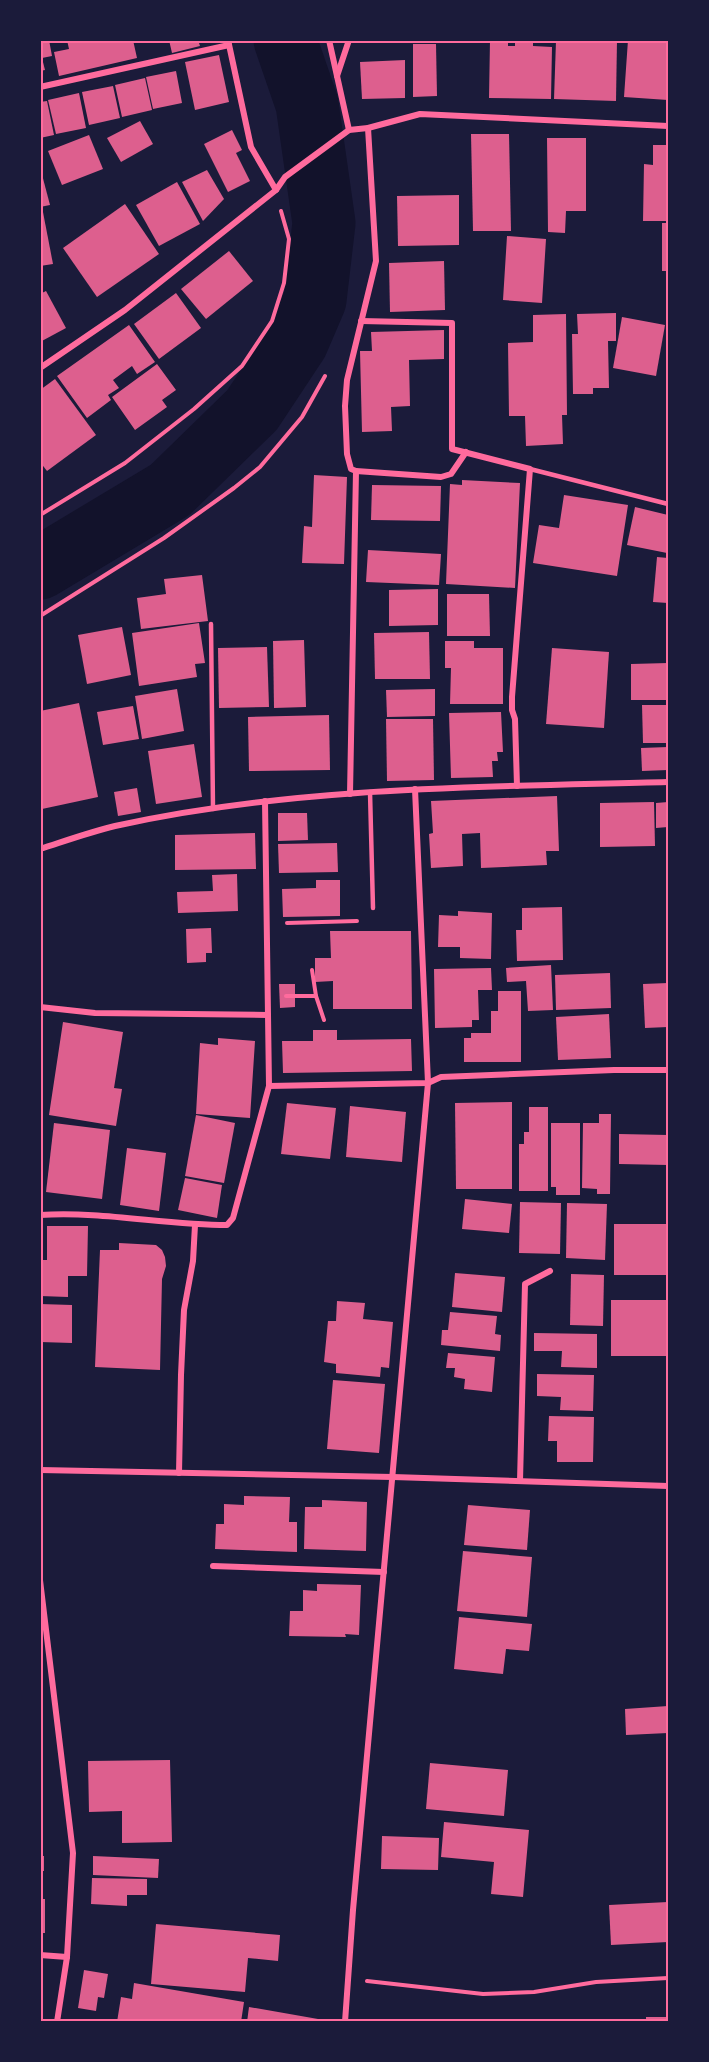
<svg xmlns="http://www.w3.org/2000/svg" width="709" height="2062" font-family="Spectral,serif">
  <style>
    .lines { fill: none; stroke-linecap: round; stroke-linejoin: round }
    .river { stroke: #12122b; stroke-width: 63 }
    .building { fill: #dd5f8e }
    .path { stroke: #ff6b9d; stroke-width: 4 }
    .service { stroke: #ff6b9d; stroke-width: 4.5 }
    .minor { stroke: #ff6b9d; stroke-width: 6 }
    .neatline { fill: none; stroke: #ff6b9d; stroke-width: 2 }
  </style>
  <rect width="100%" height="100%" fill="#1b1b3a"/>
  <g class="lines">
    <path class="river" d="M40,568L170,490L252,410L297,342L315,300L324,223L307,104L285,40"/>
  </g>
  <g class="building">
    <path d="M40,40H49L52,56L42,58L45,70L40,71Z"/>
    <path d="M67,40H133L137,58L59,76L54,52L69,49Z"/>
    <path d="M169,40H198L200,46L172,53Z"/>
    <path d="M490,40H508V46H515V40H533V46L552,47L551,99L489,98Z"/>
    <path d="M617,40L616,101L554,99L556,41Z"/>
    <path d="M628,40H659V43H668V100L624,97Z"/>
    <path d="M413,44H436L437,96L413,97Z"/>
    <path d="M219,55L229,102L195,110L185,62Z"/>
    <path d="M405,60V98L362,99L360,62Z"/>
    <path d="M176,71L182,103L153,109L146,77Z"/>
    <path d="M145,78L152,110L122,117L115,85Z"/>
    <path d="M113,86L120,118L89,125L82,92Z"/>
    <path d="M79,93L86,128L56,134L48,100Z"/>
    <path d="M47,101L54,135L40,138V102Z"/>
    <path d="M140,121L153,144L121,162L107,138Z"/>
    <path d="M232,130L242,150L236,153L250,181L228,192L204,144Z"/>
    <path d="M471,134H509L511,231H473Z"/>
    <path d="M89,135L103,169L62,185L48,151Z"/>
    <path d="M547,138H586V211H566L565,233L548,232Z"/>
    <path d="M653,145H668V221H643L644,164L653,165Z"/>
    <path d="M40,167L50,205L40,207Z"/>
    <path d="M207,170L224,199L203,221L182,182Z"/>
    <path d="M177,182L200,224L159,246L136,205Z"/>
    <path d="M459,195V245L398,246L397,196Z"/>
    <path d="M125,204L159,254L97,297L63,248Z"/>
    <path d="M42,207L53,264L40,266V208Z"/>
    <rect x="662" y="223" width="6" height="48"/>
    <path d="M507,236L546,239L542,303L503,300Z"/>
    <path d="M229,251L253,281L206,319L181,289Z"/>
    <path d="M444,261L445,310L390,312L389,263Z"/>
    <path d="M46,291L66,328L40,342V294Z"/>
    <path d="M176,293L201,328L159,359L134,324Z"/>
    <path d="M616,313V341H608L609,388H593V394H573L572,334H578L577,314Z"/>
    <path d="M566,314L567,415H562L563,444L526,446L525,416H509L508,343L533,342V315Z"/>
    <path d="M622,317L665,325L656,376L613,368Z"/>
    <path d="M129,325L155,362L137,374L132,366L113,380L119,388L108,395L111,400L87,418L57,376Z"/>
    <path d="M444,330V359L409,360L410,406L391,407L392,431L362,432L360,351H372L371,332Z"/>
    <path d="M157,364L176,390L162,400L167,407L135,430L112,397Z"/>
    <path d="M55,379L96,435L47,471L40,462V390Z"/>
    <path d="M314,475L347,477L344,564L302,563L304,526L312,527Z"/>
    <path d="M462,480L520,483L515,588L446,584L450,484L462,485Z"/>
    <path d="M372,485L441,486L440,521L371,520Z"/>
    <path d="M564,495L628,505L617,576L533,563L539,525L559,528Z"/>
    <path d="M635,507L668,515L667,553L627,545Z"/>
    <path d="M368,550L441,554L439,585L366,582Z"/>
    <path d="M657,557L668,558V603L653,602Z"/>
    <path d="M202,575L208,621L141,629L137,598L166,594L164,579Z"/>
    <path d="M438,589V625L389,626V590Z"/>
    <path d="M447,594H489L490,636H447Z"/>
    <path d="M199,623L205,663L195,664L197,677L139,686L132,633Z"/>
    <path d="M122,627L131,675L87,684L78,635Z"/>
    <path d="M429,632L430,679H375L374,633Z"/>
    <path d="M304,640L306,707L274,708L273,641Z"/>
    <path d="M445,641H474V648H503V704H450L451,668H445Z"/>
    <path d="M267,647L269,707L219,708L218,648Z"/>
    <path d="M552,648L609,652L604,728L546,724Z"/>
    <path d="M668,663V700H631V664Z"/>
    <path d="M177,689L184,731L142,739L135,696Z"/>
    <path d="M435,689V716L387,717L386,690Z"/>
    <path d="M79,703L98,797L42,809L40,801V711Z"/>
    <path d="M642,705H668V743H643Z"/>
    <path d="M133,706L139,739L103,745L97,712Z"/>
    <path d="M501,712L503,752H497L498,761H492L493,777L451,778L449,713Z"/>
    <path d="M329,715L330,770L249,771L248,717Z"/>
    <path d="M386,719H433L434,780L387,781Z"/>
    <path d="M194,744L202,797L156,804L148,751Z"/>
    <path d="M668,747V770L642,771L641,748Z"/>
    <path d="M137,788L141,812L118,816L114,792Z"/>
    <path d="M557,796L559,851H546L547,865L481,868L480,833L462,834L463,866L431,868L429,834L433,833L431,801Z"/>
    <path d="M654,802L655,846L600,847V803Z"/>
    <path d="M668,802V827L656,828V803Z"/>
    <path d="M278,813H307L308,840L278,841Z"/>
    <path d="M255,833L256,869L175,870V835Z"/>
    <path d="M337,843L338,872L279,873L278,844Z"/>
    <path d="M237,874L238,911L178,913L177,892L213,891L212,875Z"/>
    <path d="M316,880H340V916L283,917L282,889L316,888Z"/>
    <path d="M562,907L563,960L517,961L516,930H522V908Z"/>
    <path d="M458,911L492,913L491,959L460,958V947H438L439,915L458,916Z"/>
    <path d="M211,928L212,953H206V962L187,963L186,929Z"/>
    <path d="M330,931H411L412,1009H333V981L315,982V958H331Z"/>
    <path d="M551,965L553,1010L528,1011L526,981L507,982L506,968Z"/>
    <path d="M491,968L492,990H478L479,1020H472V1027L435,1028L434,969Z"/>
    <path d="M610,973L611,1008L556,1010L555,975Z"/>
    <path d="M668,983V1027L645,1028L643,984Z"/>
    <path d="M279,984H295V1007L280,1008Z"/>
    <path d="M498,991H521V1062H464V1038H471V1033H491V1011H498Z"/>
    <path d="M609,1014L611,1058L558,1060L556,1017Z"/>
    <path d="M63,1022L123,1032L114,1088L122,1089L116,1126L49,1115Z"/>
    <path d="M313,1030H337V1040L411,1039L412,1071L283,1073L282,1041H313Z"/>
    <path d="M218,1038L255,1041L250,1118L196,1114L200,1043L218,1045Z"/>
    <path d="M512,1102V1189H456L455,1103Z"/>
    <path d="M287,1103L336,1108L330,1159L281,1154Z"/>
    <path d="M350,1106L406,1112L402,1162L346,1157Z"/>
    <path d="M529,1107H548V1191H519V1144H524V1132H529Z"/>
    <path d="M599,1114H611L610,1194H597V1189L582,1188L583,1123H599Z"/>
    <path d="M196,1115L235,1123L224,1183L185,1176Z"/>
    <path d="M54,1123L110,1130L102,1199L46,1192Z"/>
    <path d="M551,1123H580V1195H556V1187H551Z"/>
    <path d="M619,1134L668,1135V1165L619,1164Z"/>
    <path d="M127,1148L166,1153L159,1211L120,1205Z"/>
    <path d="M185,1178L222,1185L217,1218L178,1210Z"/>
    <path d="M465,1199L512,1204L509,1233L462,1229Z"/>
    <path d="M520,1202L561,1203L560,1254L519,1253Z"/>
    <path d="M567,1203L607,1204L605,1260L566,1258Z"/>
    <rect x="614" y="1224" width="54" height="51"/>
    <path d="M47,1226H88L87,1276H68V1297L40,1296V1260H47Z"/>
    <path d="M119,1243L156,1245L162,1250L165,1257L166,1266L162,1279L160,1370L95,1367L100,1250H119Z"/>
    <path d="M455,1273L505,1277L502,1312L452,1307Z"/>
    <path d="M571,1274L604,1275L603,1326L570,1325Z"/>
    <rect x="611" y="1300" width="57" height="56"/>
    <path d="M337,1301L365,1303L363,1319L393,1322L389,1368L381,1367L380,1377L336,1373V1364L324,1362L328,1321H336Z"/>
    <path d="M40,1304L72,1305V1343L40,1342Z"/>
    <path d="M450,1312L497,1316L495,1334L501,1335L500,1351L441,1345L442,1330H448Z"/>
    <path d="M534,1333L597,1334V1368L561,1367L562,1351H534Z"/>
    <path d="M448,1353L495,1357L492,1392L464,1389L465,1379L454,1377L455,1368H446Z"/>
    <path d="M537,1374L594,1375L593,1411L560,1410L561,1397L537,1396Z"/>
    <path d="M333,1380L385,1384L379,1453L327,1449Z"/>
    <path d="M549,1416L594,1417L593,1462H557V1441H548Z"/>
    <path d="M244,1496L290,1497L289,1522H297V1552L215,1549L216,1524H224V1504L244,1505Z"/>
    <path d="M322,1500L367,1502L366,1551L304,1549L305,1507H322Z"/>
    <path d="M468,1505L530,1510L527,1550L464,1545Z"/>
    <path d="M463,1551L532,1557L527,1617L457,1611Z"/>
    <path d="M317,1584L361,1585L359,1635L345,1634L346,1637L289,1636L290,1611H303V1590L317,1591Z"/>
    <path d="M459,1617L532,1624L529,1651L506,1649L503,1674L454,1669Z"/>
    <path d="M668,1706V1733L626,1735L625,1709Z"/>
    <path d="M170,1760L172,1842L122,1843V1811L89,1812L88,1761Z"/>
    <path d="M430,1763L508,1770L504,1816L426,1809Z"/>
    <path d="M444,1822L529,1830L523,1897L491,1894L494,1862L441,1857Z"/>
    <path d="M382,1836L439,1838L438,1870L381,1869Z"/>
    <rect x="40" y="1856" width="4" height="15"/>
    <path d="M93,1856L159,1859L158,1878L93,1875Z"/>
    <path d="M92,1878L147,1879V1895H127V1906L91,1904Z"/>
    <rect x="40" y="1899" width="5" height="34"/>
    <path d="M668,1902V1942L611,1945L609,1905Z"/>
    <path d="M156,1924L280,1935L278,1961L248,1958L245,1992L151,1984Z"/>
    <path d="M84,1970L108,1974L104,1998L98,1997L96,2011L78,2008Z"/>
    <path d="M134,1983L244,2002L241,2022H117L121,1997L132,1999Z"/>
    <path d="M249,2007L318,2019V2022H247Z"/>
    <rect x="646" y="2017" width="22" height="5"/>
  </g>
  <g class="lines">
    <g class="path">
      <path d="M40,515L125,463L194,409L242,366L272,321L284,283L289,239L281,211"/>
      <path d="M40,616L164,538L234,488L260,467L302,417L325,376"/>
      <path d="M287,923L357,921"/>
      <path d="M312,970L316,996"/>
      <path d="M286,996H316L324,1020"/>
      <path d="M367,1981L483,1994L534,1992L596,1982L668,1978"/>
    </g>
    <g class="service">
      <path d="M530,469L668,504"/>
      <path d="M211,624L213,809"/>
      <path d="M370,792L373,908"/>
    </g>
    <g class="minor">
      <path d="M228,40L251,147L276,190"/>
      <path d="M329,40L349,130"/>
      <path d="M337,76L349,40"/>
      <path d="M40,87L229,45"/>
      <path d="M361,321L452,323V449L530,469L512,697V710L515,719L517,786"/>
      <path d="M40,368L125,310L276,190L285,177L349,130L368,128L420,114L668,126"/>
      <path d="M356,471L441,477L451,474L466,452"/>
      <path d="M350,794L356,471L351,469L347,454L345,406L347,380L376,261L368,128"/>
      <path d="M265,801L269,1086"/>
      <path d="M40,849C65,841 90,832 115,826C296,786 484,787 668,782"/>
      <path d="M40,1007L95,1013L268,1015"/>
      <path d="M40,1215C103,1211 165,1225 227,1225L233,1218L269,1086L428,1083L441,1077L614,1070H668"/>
      <path d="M40,1470L393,1477L668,1486"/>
      <path d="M179,1473L181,1375L184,1310L193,1261L195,1225"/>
      <path d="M520,1481L525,1284L550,1271"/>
      <path d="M213,1566L384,1572"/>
      <path d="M40,1580L73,1853L67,1957L57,2022"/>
      <path d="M40,1955L67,1957"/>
      <path d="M345,2022L353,1910L428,1083L415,789"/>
    </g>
  </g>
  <rect width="709" height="2062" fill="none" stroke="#1b1b3a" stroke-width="84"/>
  <rect x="42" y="42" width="625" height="1978" class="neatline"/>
</svg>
